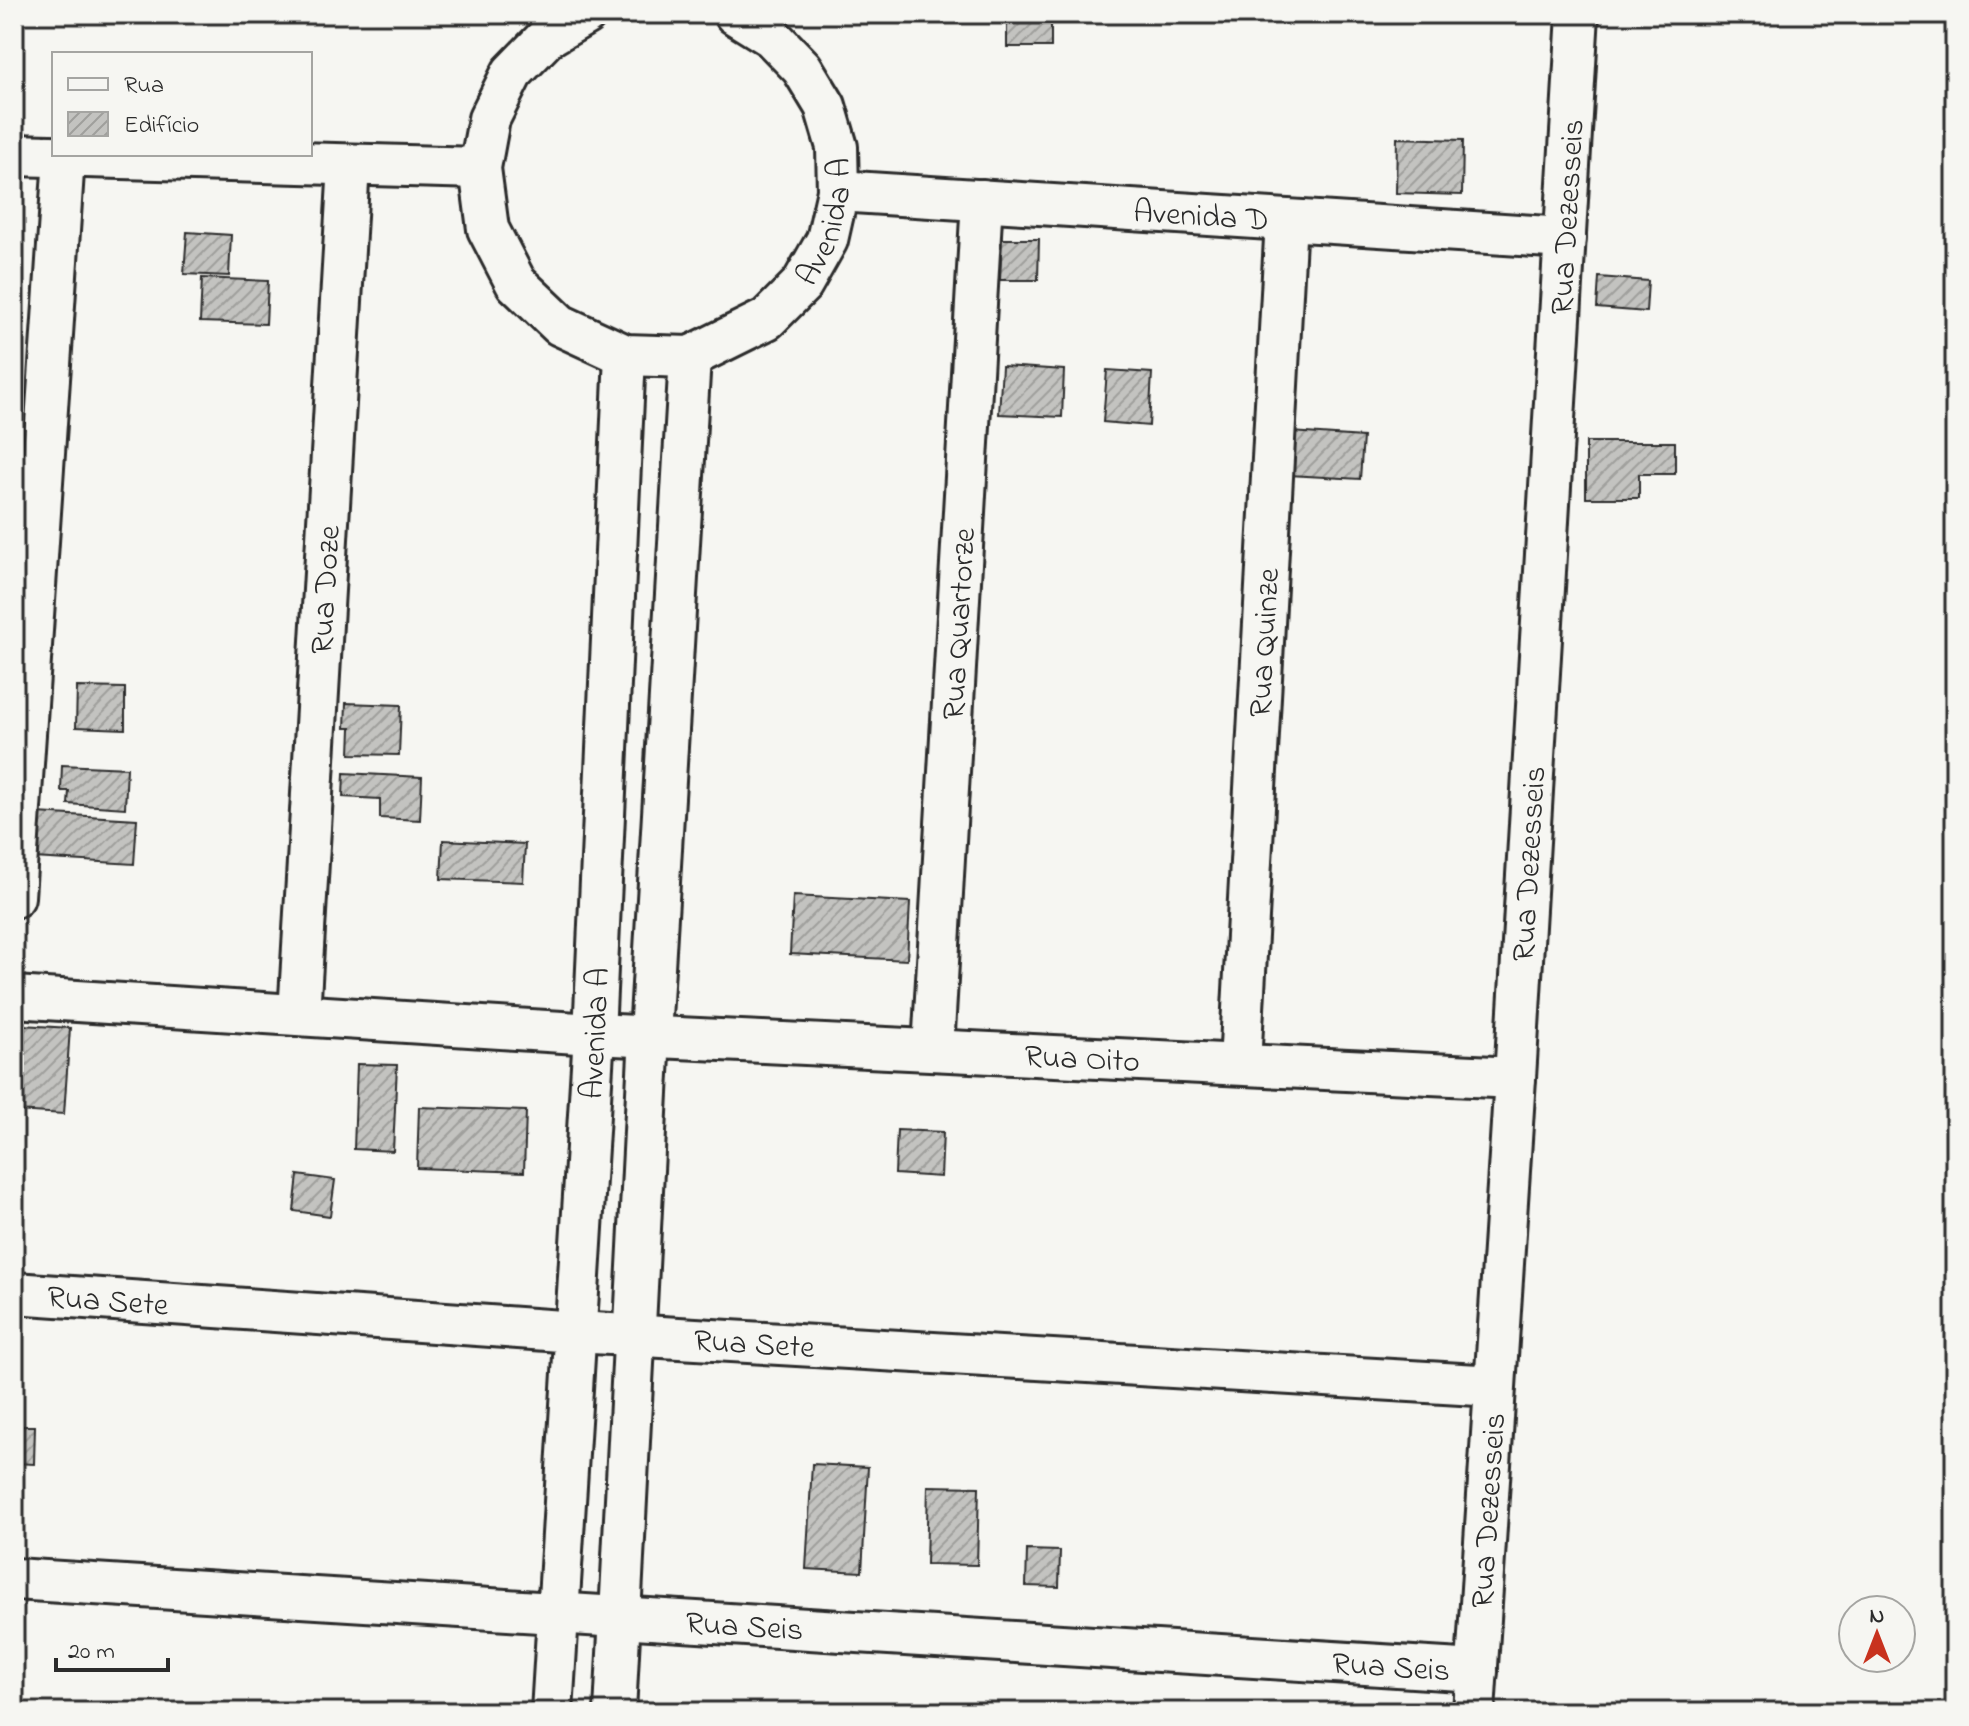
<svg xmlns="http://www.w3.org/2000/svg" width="1969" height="1726" font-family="'Indie Flower',sans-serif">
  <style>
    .building { fill: url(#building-hatch); stroke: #2b2b2b; stroke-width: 2 }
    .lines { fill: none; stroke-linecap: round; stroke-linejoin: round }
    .minor-casing { stroke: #2b2b2b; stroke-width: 46 }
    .minor { stroke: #f6f6f2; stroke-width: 40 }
    .labels { text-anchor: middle; stroke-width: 7; stroke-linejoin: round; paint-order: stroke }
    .street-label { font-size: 32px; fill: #2b2b2b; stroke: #f6f6f2 }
  </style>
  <defs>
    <pattern id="building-hatch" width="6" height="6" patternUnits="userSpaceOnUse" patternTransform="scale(2)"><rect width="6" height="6" fill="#c3c3c0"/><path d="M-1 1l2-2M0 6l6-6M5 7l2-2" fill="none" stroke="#9f9f9c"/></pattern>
  </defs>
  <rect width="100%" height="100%" fill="#f6f6f2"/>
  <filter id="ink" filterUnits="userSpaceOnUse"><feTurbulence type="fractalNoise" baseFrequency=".0125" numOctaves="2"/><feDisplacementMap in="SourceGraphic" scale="16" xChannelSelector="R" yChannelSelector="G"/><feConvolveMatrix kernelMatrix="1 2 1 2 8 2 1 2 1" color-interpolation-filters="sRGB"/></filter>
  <g filter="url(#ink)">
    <g class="building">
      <rect x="1007" y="14" width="44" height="33"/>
      <path d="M1397,138L1463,140L1462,195L1396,193Z"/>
      <path d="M187,232L231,235L229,276L184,274Z"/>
      <path d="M1002,239H1039L1038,280H1000Z"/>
      <path d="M1599,277L1648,281L1646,312L1597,308Z"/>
      <path d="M202,278L268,281L266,324L200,322Z"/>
      <path d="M1002,366L1064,370L1062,417L999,414Z"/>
      <path d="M1107,370L1152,373L1149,426L1103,422Z"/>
      <path d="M1291,432L1363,437L1360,479L1289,475Z"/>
      <path d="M1586,442H1675V474H1639V498H1586Z"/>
      <path d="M77,687L125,688V729L76,727Z"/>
      <path d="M346,703L401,705L399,755L350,754L351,728H345Z"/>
      <path d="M62,765L127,768L125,808L68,804L69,791H61Z"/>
      <path d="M344,773L422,777L420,820L380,818V799L343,797Z"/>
      <path d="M37,813L137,819L134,864L34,858Z"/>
      <path d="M443,840L525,844L523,882L441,879Z"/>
      <path d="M793,896L910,902L907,960L790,954Z"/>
      <path d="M22,1025L70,1028L64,1114L16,1111Z"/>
      <path d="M357,1064L397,1065L393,1151L354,1149Z"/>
      <path d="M419,1107L526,1111L524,1172L417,1168Z"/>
      <path d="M897,1130L943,1132L941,1177L895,1174Z"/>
      <path d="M298,1175L335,1180L330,1216L294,1211Z"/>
      <path d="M14,1426H35L34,1464L14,1463Z"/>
      <path d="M812,1464L868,1467L862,1572L806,1569Z"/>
      <path d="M928,1486L979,1487L977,1565L926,1564Z"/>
      <path d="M1027,1550L1060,1551L1059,1587L1026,1586Z"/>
      <path d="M1297,1708V1712H1247V1709Z"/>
    </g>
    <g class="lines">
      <defs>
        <g id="minor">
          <path id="s1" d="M586,14L547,37L512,73L489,119L480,168L488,229L516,283L560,325L625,355L690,357L767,319L802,284L827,240L838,191L837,147L825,106L802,68L772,37L735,14"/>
          <path d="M14,155L480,168"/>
          <path id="s2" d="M838,191L1565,238"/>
          <path d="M14,897L64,157"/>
          <path id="s3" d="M14,997L594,1034L1515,1078"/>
          <path id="s4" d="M299,1015L349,165"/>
          <path id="s5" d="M933,1049L982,200"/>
          <path id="s6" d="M1240,1064L1286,220"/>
          <path id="s7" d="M14,1293L576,1332L1495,1386"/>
          <path id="s8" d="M14,1579L1477,1671"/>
          <path id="s9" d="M552,1712L594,1034L625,355"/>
          <path d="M615,1712L650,1035L690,357"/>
          <path id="s10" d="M1474,1712L1515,1078L1578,14"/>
        </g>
      </defs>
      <use href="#minor" class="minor-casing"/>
      <use href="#minor" class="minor"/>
    </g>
  </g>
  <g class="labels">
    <g class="street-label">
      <text dy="11" stroke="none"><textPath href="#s2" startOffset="364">Avenida D</textPath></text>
      <text dy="11" stroke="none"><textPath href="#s10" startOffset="1498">Rua Dezesseis</textPath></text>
      <text dy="11" stroke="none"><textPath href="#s1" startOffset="720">Avenida A</textPath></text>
      <text dy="11" stroke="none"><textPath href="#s4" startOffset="426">Rua Doze</textPath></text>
      <text dy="11" stroke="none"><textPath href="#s5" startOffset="426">Rua Quartorze</textPath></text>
      <text dy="11" stroke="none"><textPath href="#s6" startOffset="422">Rua Quinze</textPath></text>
      <text dy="11" stroke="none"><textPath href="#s10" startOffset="850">Rua Dezesseis</textPath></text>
      <text dy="11" stroke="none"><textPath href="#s9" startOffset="680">Avenida A</textPath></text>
      <text dy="11" stroke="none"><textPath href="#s3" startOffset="1070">Rua Oito</textPath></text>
      <text dy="11" stroke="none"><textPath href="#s7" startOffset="94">Rua Sete</textPath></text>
      <text dy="11" stroke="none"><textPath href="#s7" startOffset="742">Rua Sete</textPath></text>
      <text dy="11" stroke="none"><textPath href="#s10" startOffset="202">Rua Dezesseis</textPath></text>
      <text dy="11" stroke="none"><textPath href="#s8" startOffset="732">Rua Seis</textPath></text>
      <text dy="11" stroke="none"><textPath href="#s8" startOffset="1380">Rua Seis</textPath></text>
    </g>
  </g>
  <rect width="1969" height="1726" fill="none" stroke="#f6f6f2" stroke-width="48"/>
  <rect x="24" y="24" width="1921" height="1678" fill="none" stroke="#2b2b2b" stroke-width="3" filter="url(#ink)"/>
  <rect x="52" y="52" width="260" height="104" fill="#f6f6f2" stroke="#a5a5a2" stroke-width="2"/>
  <rect x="68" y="78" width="40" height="12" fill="#f6f6f2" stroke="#a5a5a2" stroke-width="2"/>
  <text x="124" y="92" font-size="24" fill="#2b2b2b">Rua</text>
  <rect x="68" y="112" width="40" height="24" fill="url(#building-hatch)" stroke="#a5a5a2" stroke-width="2"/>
  <text x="124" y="132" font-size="24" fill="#2b2b2b">Edifício</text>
  <g transform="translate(1877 1634)"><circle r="38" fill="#f6f6f2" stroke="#a5a5a2" stroke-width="2"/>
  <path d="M0-6L14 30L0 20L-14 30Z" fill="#c8321e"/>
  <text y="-12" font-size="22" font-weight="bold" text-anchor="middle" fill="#2b2b2b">N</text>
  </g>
  <path d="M56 1658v12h112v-12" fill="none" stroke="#2b2b2b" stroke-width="4"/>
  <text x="68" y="1658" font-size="24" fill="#2b2b2b" stroke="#f6f6f2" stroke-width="6" paint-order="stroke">20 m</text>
</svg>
